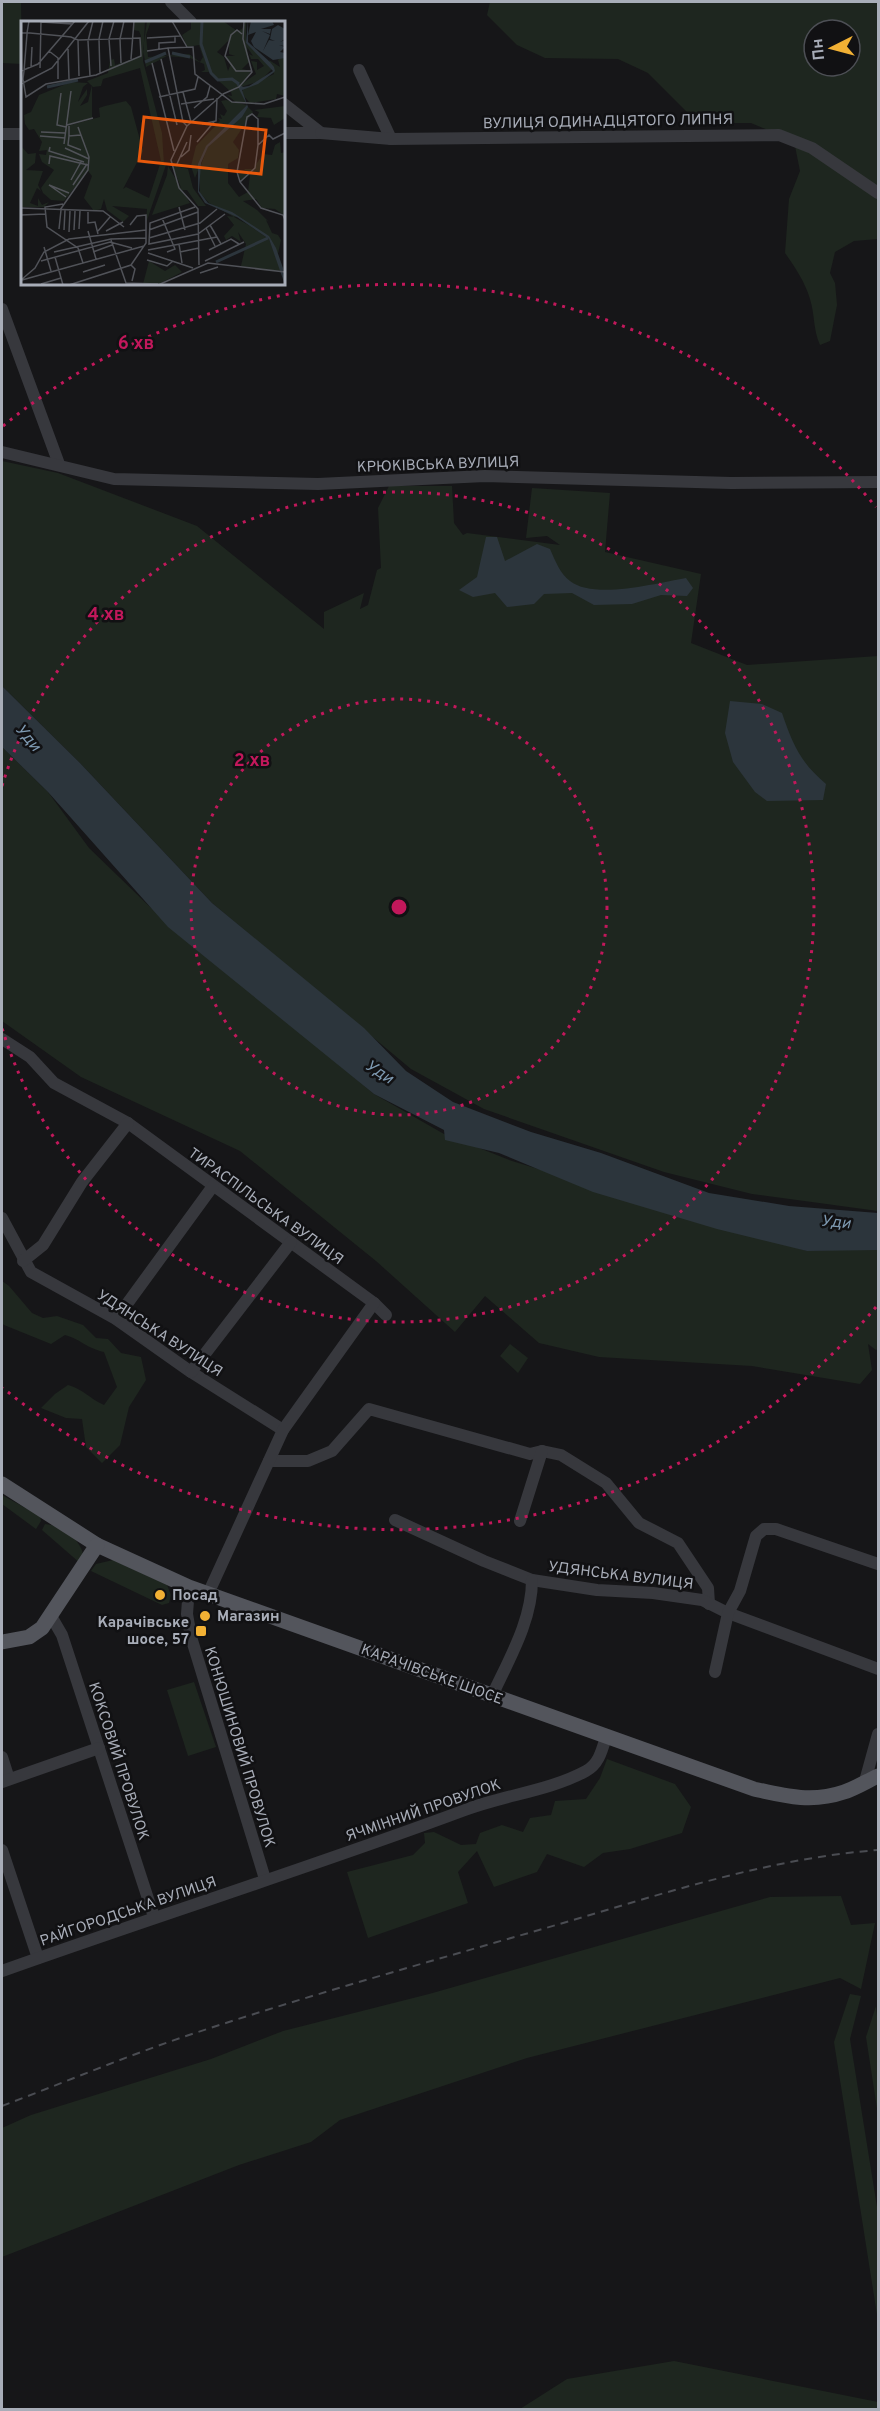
<svg xmlns="http://www.w3.org/2000/svg" width="880" height="2411" font-family="Overpass,sans-serif">
  <style>
    .green { fill: #1e261f; fill-rule: evenodd }
    .water { fill: #2c353c }
    .lines { fill: none; stroke-linecap: round; stroke-linejoin: round }
    .minor { stroke: #37383d; stroke-width: 12 }
    .major { stroke: #53555c; stroke-width: 15 }
    .rail { stroke: #4a4c52; stroke-width: 2; stroke-dasharray: 8 6; stroke-linecap: butt }
    .ring { fill: none; stroke: #c2185b; stroke-width: 3; stroke-dasharray: 3 6 }
    .poi-dot { fill: #f2b134; stroke: #111113; stroke-width: 2 }
    .labels { text-anchor: middle; stroke-width: 5; stroke-linejoin: round; paint-order: stroke }
    .street-label { font-size: 15px; fill: #a8adb8; stroke: #111113 }
    .poi-label { font-size: 15px; font-weight: bold; fill: #a8adb8; stroke: #111113; text-anchor: start }
    .water-label { font-size: 16px; font-style: italic; fill: #7f9bb3; stroke: #111113 }
    .inset-river { fill: none; stroke: #2c353c; stroke-width: 3 }
    .inset-road { fill: none; stroke: #505258; stroke-width: 1.5 }
    .view { fill: #e8590c; fill-opacity: 0.15; stroke: #e8590c; stroke-width: 3 }
    .inset-edge { fill: none; stroke: #a8adb8; stroke-width: 3 }
    .centre { fill: #c2185b; stroke: #111113; stroke-width: 3 }
    .ring-label { font-size: 18px; text-anchor: middle; font-weight: bold; fill: #c2185b; stroke: #111113; stroke-width: 5; stroke-linejoin: round; paint-order: stroke }
  </style>
  <rect width="100%" height="100%" fill="#161618"/>
  <g class="green">
    <path d="M2,2H21L22,64L2,63Z"/>
    <path d="M490,2H878V239L854,241L835,252L830,273L835,283L837,305L830,341L820,345C813,330 815,315 810,299C805,282 795,267 785,253L789,199L800,171L794,141L751,123H698L648,73L618,59L545,58L517,45L487,15ZM814,30H850V66H814Z"/>
    <path d="M2,461L58,473L197,526L324,629V612L364,593L360,609L368,605L377,570L381,568L378,508L389,486H452L454,523L463,535L467,533L560,545L547,536L526,538L532,488L610,493L605,552L701,574L691,643L747,665L878,656V1211L752,1194L664,1172L484,1109L411,1069L212,903L80,763L2,686Z"/>
    <path d="M2,747L48,792L89,848L149,906L374,1094L444,1134L512,1161L807,1251L878,1248V1349L876,1350L868,1344L872,1370L860,1384L752,1366L599,1357L539,1343L485,1296L455,1332L376,1261L240,1151L81,1077L2,1021Z"/>
    <path d="M2,1281L9,1286L32,1313L43,1318L57,1316L83,1325L96,1338L108,1339L121,1353L141,1357L146,1380L129,1407L120,1445L102,1463L86,1447L82,1419L66,1418L41,1408L55,1394L68,1385C83,1389 90,1399 104,1405L117,1387L104,1352C86,1348 82,1340 65,1335L51,1344L4,1325L2,1323Z"/>
    <path d="M510,1344L528,1358L518,1373L500,1356Z"/>
    <path d="M2,1495L40,1516L41,1521L36,1529L2,1504Z"/>
    <path d="M45,1524C61,1525 80,1539 83,1554L80,1563L42,1530Z"/>
    <path d="M113,1560L167,1585L171,1595L169,1603L162,1605L91,1571L96,1564Z"/>
    <path d="M194,1682L216,1747L188,1756L167,1690Z"/>
    <path d="M607,1759L675,1784L691,1807L682,1833L630,1849L603,1853L584,1867L547,1854L537,1872L494,1887L477,1851L458,1872L468,1903L368,1938L347,1872L413,1855L425,1843L424,1833L434,1832L461,1845L476,1844L480,1833L502,1825L523,1832L530,1818L551,1815L555,1801L586,1799L600,1778Z"/>
    <path d="M841,1896L851,1925L875,1923L861,1989L840,1978L527,2058L340,2120L311,2142L239,2165L2,2257V2128L31,2115L211,2059L283,2031L429,1994L770,1897Z"/>
    <path d="M850,1994L861,1996L850,2039L878,2213V2321L834,2042Z"/>
    <path d="M876,2006L878,2025V2115L866,2037Z"/>
    <path d="M674,2361L878,2402V2409H520L567,2379Z"/>
  </g>
  <g class="water">
    <path d="M486,537H497L505,561L537,544L550,549C555,560 560,574 570,581C594,600 657,583 686,578L693,588L687,596L661,595L632,604L594,605L572,593L544,594L534,604L507,607L495,593L473,597L459,590L477,577Z"/>
    <path d="M2,686L80,763L212,903L364,1028L406,1071L453,1102L531,1132L601,1153L709,1193L789,1206L878,1213V1250L807,1251L717,1229L593,1192L499,1153L445,1140L444,1130L374,1094L168,927L48,792L2,747Z"/>
    <path d="M730,701L762,704L782,713C793,745 800,762 826,784L823,800L767,801L755,792L733,762L725,733Z"/>
  </g>
  <g class="lines">
    <g class="minor">
      <path d="M171,2L191,22"/>
      <path d="M359,70L391,139"/>
      <path d="M284,104L321,133H284"/>
      <path d="M321,133L391,139L779,135L812,148L878,193"/>
      <path d="M2,134H22"/>
      <path d="M2,309L59,464"/>
      <path d="M2,452L114,479L318,484L485,476L731,483L878,482"/>
      <path d="M2,1039L30,1057L54,1083L128,1123L374,1303L386,1315"/>
      <path d="M2,1218L31,1272L116,1319L191,1372L283,1430"/>
      <path d="M23,1261L43,1245L82,1182L128,1123"/>
      <path d="M116,1319L213,1186"/>
      <path d="M191,1372L291,1242"/>
      <path d="M269,1461H308L332,1451L369,1409L530,1454L542,1451L561,1455L606,1483L639,1523L678,1543L708,1588L709,1604"/>
      <path d="M395,1520L484,1561L532,1580L597,1590L653,1593L702,1600L728,1613L878,1669"/>
      <path d="M520,1521L542,1451"/>
      <path d="M189,1587L187,1614L191,1637L265,1879"/>
      <path d="M208,1594L283,1430L374,1303"/>
      <path d="M51,1616L62,1635L154,1917"/>
      <path d="M715,1672L728,1613L740,1591L756,1536L764,1529H776L878,1564"/>
      <path d="M492,1696C509,1659 532,1621 532,1580"/>
      <path d="M2,1757L9,1779"/>
      <path d="M865,1781L878,1734"/>
      <path d="M2,1782L99,1748"/>
      <path d="M2,1850L38,1958"/>
      <path d="M2,1971C156,1916 312,1867 465,1810C504,1795 549,1791 586,1771C599,1764 602,1750 606,1737"/>
    </g>
    <g class="major">
      <path d="M2,1484L97,1545L189,1587L754,1789C785,1796 812,1803 844,1792C856,1788 867,1781 878,1776"/>
      <path d="M2,1642L29,1637L42,1628L97,1545"/>
    </g>
    <path class="rail" d="M2,2106C63,2083 124,2057 186,2036C303,1997 421,1964 539,1930C650,1898 762,1859 878,1850"/>
  </g>
  <g class="ring">
    <circle cx="399" cy="907" r="208"/>
    <path d="M2 786A415 415 0 1 1 2 1028"/>
    <path d="M876 1307A623 623 0 0 1 3 1388M3 426A623 623 0 0 1 876 507"/>
  </g>
  <g class="poi-dot">
    <circle cx="160" cy="1595" r="6"/>
    <circle cx="205" cy="1616" r="6"/>
    <rect x="195" y="1625" width="12" height="12" rx="3"/>
  </g>
  <g class="labels">
    <g class="street-label">
      <text transform="translate(608 121) rotate(-1)" y="5">ВУЛИЦЯ ОДИНАДЦЯТОГО ЛИПНЯ</text>
      <text transform="translate(438 464) rotate(-2)" y="5">КРЮКІВСЬКА ВУЛИЦЯ</text>
      <text transform="translate(266 1206) rotate(36)" y="5">ТИРАСПІЛЬСЬКА ВУЛИЦЯ</text>
      <text transform="translate(160 1333) rotate(33)" y="5">УДЯНСЬКА ВУЛИЦЯ</text>
      <text transform="translate(621 1575) rotate(7)" y="5">УДЯНСЬКА ВУЛИЦЯ</text>
      <text transform="translate(432 1674) rotate(20)" y="5">КАРАЧІВСЬКЕ ШОСЕ</text>
      <text transform="translate(240 1747) rotate(73)" y="5">КОНЮШИНОВИЙ ПРОВУЛОК</text>
      <text transform="translate(119 1761) rotate(72)" y="5">КОКСОВИЙ ПРОВУЛОК</text>
      <text transform="translate(423 1810) rotate(-19)" y="5">ЯЧМІННИЙ ПРОВУЛОК</text>
      <text transform="translate(128 1911) rotate(-19)" y="5">РАЙГОРОДСЬКА ВУЛИЦЯ</text>
    </g>
    <g class="poi-label">
      <text x="172" y="1600">Посад</text>
      <text x="217" y="1621">Магазин</text>
      <text x="189" y="1627" text-anchor="end">Карачівське<tspan x="189" dy="17">шосе, 57</tspan></text>
    </g>
    <g class="water-label">
      <text transform="translate(29 737) rotate(50)" y="6">Уди</text>
      <text transform="translate(380 1071) rotate(33)" y="6">Уди</text>
      <text transform="translate(836 1221) rotate(6)" y="6">Уди</text>
    </g>
  </g>
  <g transform="translate(21 21)">
    <rect width="264" height="264" fill="#161618"/>
    <path d="M114,0H124L122,40L141,112L143,143H120L140,140L119,47L82,58L80,65L72,66L66,60L87,52L89,39L93,38L94,44L120,35V15L118,10L112,9ZM126,0H130L125,14L127,36L168,33L179,41L182,36L178,24L166,26L161,14L170,8V0H202L216,10L221,8L225,0V22L252,47L239,60L220,66L225,82H216L206,74L211,75L210,71L188,51H180L184,49L183,43L169,37L146,35L125,46L122,28ZM208,19V33L214,35H205L210,43L207,50L203,36L196,31ZM226,26L232,35L228,33L230,38H237L243,45L236,49V41L230,40L235,53L222,62L230,50L221,48L228,41ZM264,31V75L256,73L255,78L229,82L221,73L222,68L253,53L248,39L259,46L257,39ZM50,61L67,62L62,66L57,81L66,68V74L59,85L67,81L71,64V97L46,105L79,96L78,87L84,85L105,80L110,86L122,130L102,168L105,166L128,177L139,143L145,144L125,202L126,188L91,185L108,195L102,201L86,189L83,178L80,188L73,190L63,177L71,155L67,150L43,180L30,179L22,172L20,167L33,149L21,141L18,133L25,134L26,129L18,130L21,121L13,108L8,109L4,103L3,94L10,91L18,74ZM205,79L226,84L188,122L174,157L170,145L175,125L199,100L197,97L201,98L199,93L203,95L206,90L200,80ZM264,85V97L253,104L250,97L236,96L238,91L233,89ZM227,86L232,91L212,121L218,129L217,137L207,143V162L218,176L227,171L229,154L220,160L217,152H228L223,148H232L242,133L251,134L254,124L259,121L260,132L264,131V195L254,188L241,187L235,178L222,180L236,189L248,201L245,199L251,212L257,214L260,219L257,233L247,215L188,182L179,172V147L186,127ZM0,125L7,133L15,132L14,142L5,149L22,150L17,164L20,170L16,167L9,182L17,185V177L21,184L28,181L23,186H0ZM151,144L167,148L172,167L185,185H177L166,169H161ZM147,145L169,182L131,194L146,154ZM206,195L216,196L248,218L260,250L220,245L225,223L217,211L220,221L211,215L205,219L203,215L213,204ZM128,240L144,250L154,244L161,251L136,264L122,263Z" fill="#1e261f" fill-rule="evenodd"/>
    <path d="M227,0V21L249,41L253,46L254,50L252,52L237,63L221,69L227,86L221,96L187,126L180,142L178,170L187,182L211,191L248,215L255,227L262,247L264,264L248,218L216,196L184,182L177,171V143L185,125L226,84L214,60L222,66L228,65L252,50L225,22ZM230,0H251L253,4L240,8H250L249,13L241,10L249,14L242,30L248,19L254,20L249,18L251,8L257,4L264,8V18L259,21L264,19V25L258,24L264,26L259,31L264,32V37L252,39L233,26L230,20L235,11L227,14Z" fill="#2c353c"/>
    <path class="inset-river" d="M181,0L180,23L190,52L197,59L211,58L218,63M151,32L169,36M124,41L145,32M26,66L57,59M195,241L247,217"/>
    <path class="inset-road" d="M151,0L166,26M20,1L52,3M0,12H9L41,15L50,16L57,19L119,17L120,35L75,54L25,63L5,76L2,58L3,50L6,13V12L8,0M221,13L216,9L210,14L204,35L215,50H231M126,17L159,15M57,19L58,55M47,28L48,58M138,28V22L154,21V15M28,30L37,37V58M126,30L147,27M110,38L113,0M140,38L156,104M100,42L99,18L103,0M131,42L153,130M90,45L88,18L93,0M10,46L11,26M19,47L20,0M0,50L17,43L54,0M79,52L78,18L82,0M69,55L67,20L72,0M0,63L31,47L68,0M162,71L170,101M40,72L36,104L45,106M202,73L218,66L231,51L222,18L223,0M138,76L174,68L177,56M160,83L193,78M173,87L186,76L189,65M181,103L195,100L196,77M46,104L72,97M48,105V115L60,114M166,105L162,101L147,27L172,26L174,53L211,81L243,83L264,76M20,111L44,112M264,112L252,118L248,114L237,124V98L231,93L226,96L216,151L219,161L240,187L262,194L264,199M19,115L44,117M48,115L47,124L60,129M176,121L193,101M43,123L50,70M29,126L28,130L63,141M44,127L68,138M160,136L168,129L170,114M28,143L29,135L67,144M155,145L166,121M50,159L60,141M219,161L234,147L237,124M52,164L66,143M45,176L28,164L48,172M42,183L24,186L26,206L57,227L62,242M158,186L164,209M174,186L129,202L128,223L177,213L204,193M0,187L82,190L103,206M39,189L67,149L68,136L57,106M67,191V202L74,201L77,213M0,194L24,193M141,197L154,228L146,231M189,204L200,223M185,207L194,225M38,208L40,189M58,208L59,190M43,209L44,189M53,209L54,190M128,209L177,191M67,210L75,238M77,210L89,196M85,210L102,201M48,211L49,190M128,217L179,202L196,188M90,219L105,262L137,263M158,223L161,242M23,226L30,250M127,229L196,216M188,229L210,218L218,223M33,231L90,218L125,217M72,231L91,224M159,231L178,227M127,232L172,247M34,236L42,264M126,239L146,245L152,240M20,240L89,221L111,227M184,240L223,221M110,244L114,248L111,260M178,244L177,188L158,167L150,139L166,105L202,73M62,251L84,244M179,252L197,246M0,259L14,247L23,231L48,218L125,209M1,259L123,225M20,263L40,257M48,264L110,244L125,222V194L116,195L109,204M137,264L187,242L264,251"/>
    <path class="view" d="M123,96L245,109L240,153L118,140Z"/>
    <rect width="264" height="264" class="inset-edge"/>
  </g>
  <circle cx="399" cy="907" r="9" class="centre"/>
  <g class="ring-label">
    <text x="136" y="349">6 хв</text>
    <text x="106" y="620">4 хв</text>
    <text x="252" y="766">2 хв</text>
  </g>
  <rect width="880" height="2411" fill="none" stroke="#a8adb8" stroke-width="6"/>
  <g transform="translate(832 48) rotate(264)"><circle r="28" fill="#111113" stroke="#4d4f55" stroke-width="1.5"/>
  <path d="M0-4.5L10 22L0 15L-10 22Z" fill="#f2b134"/>
  <text y="-9" font-size="16" font-weight="bold" text-anchor="middle" fill="#a8adb8">Пн</text>
  </g>
</svg>
